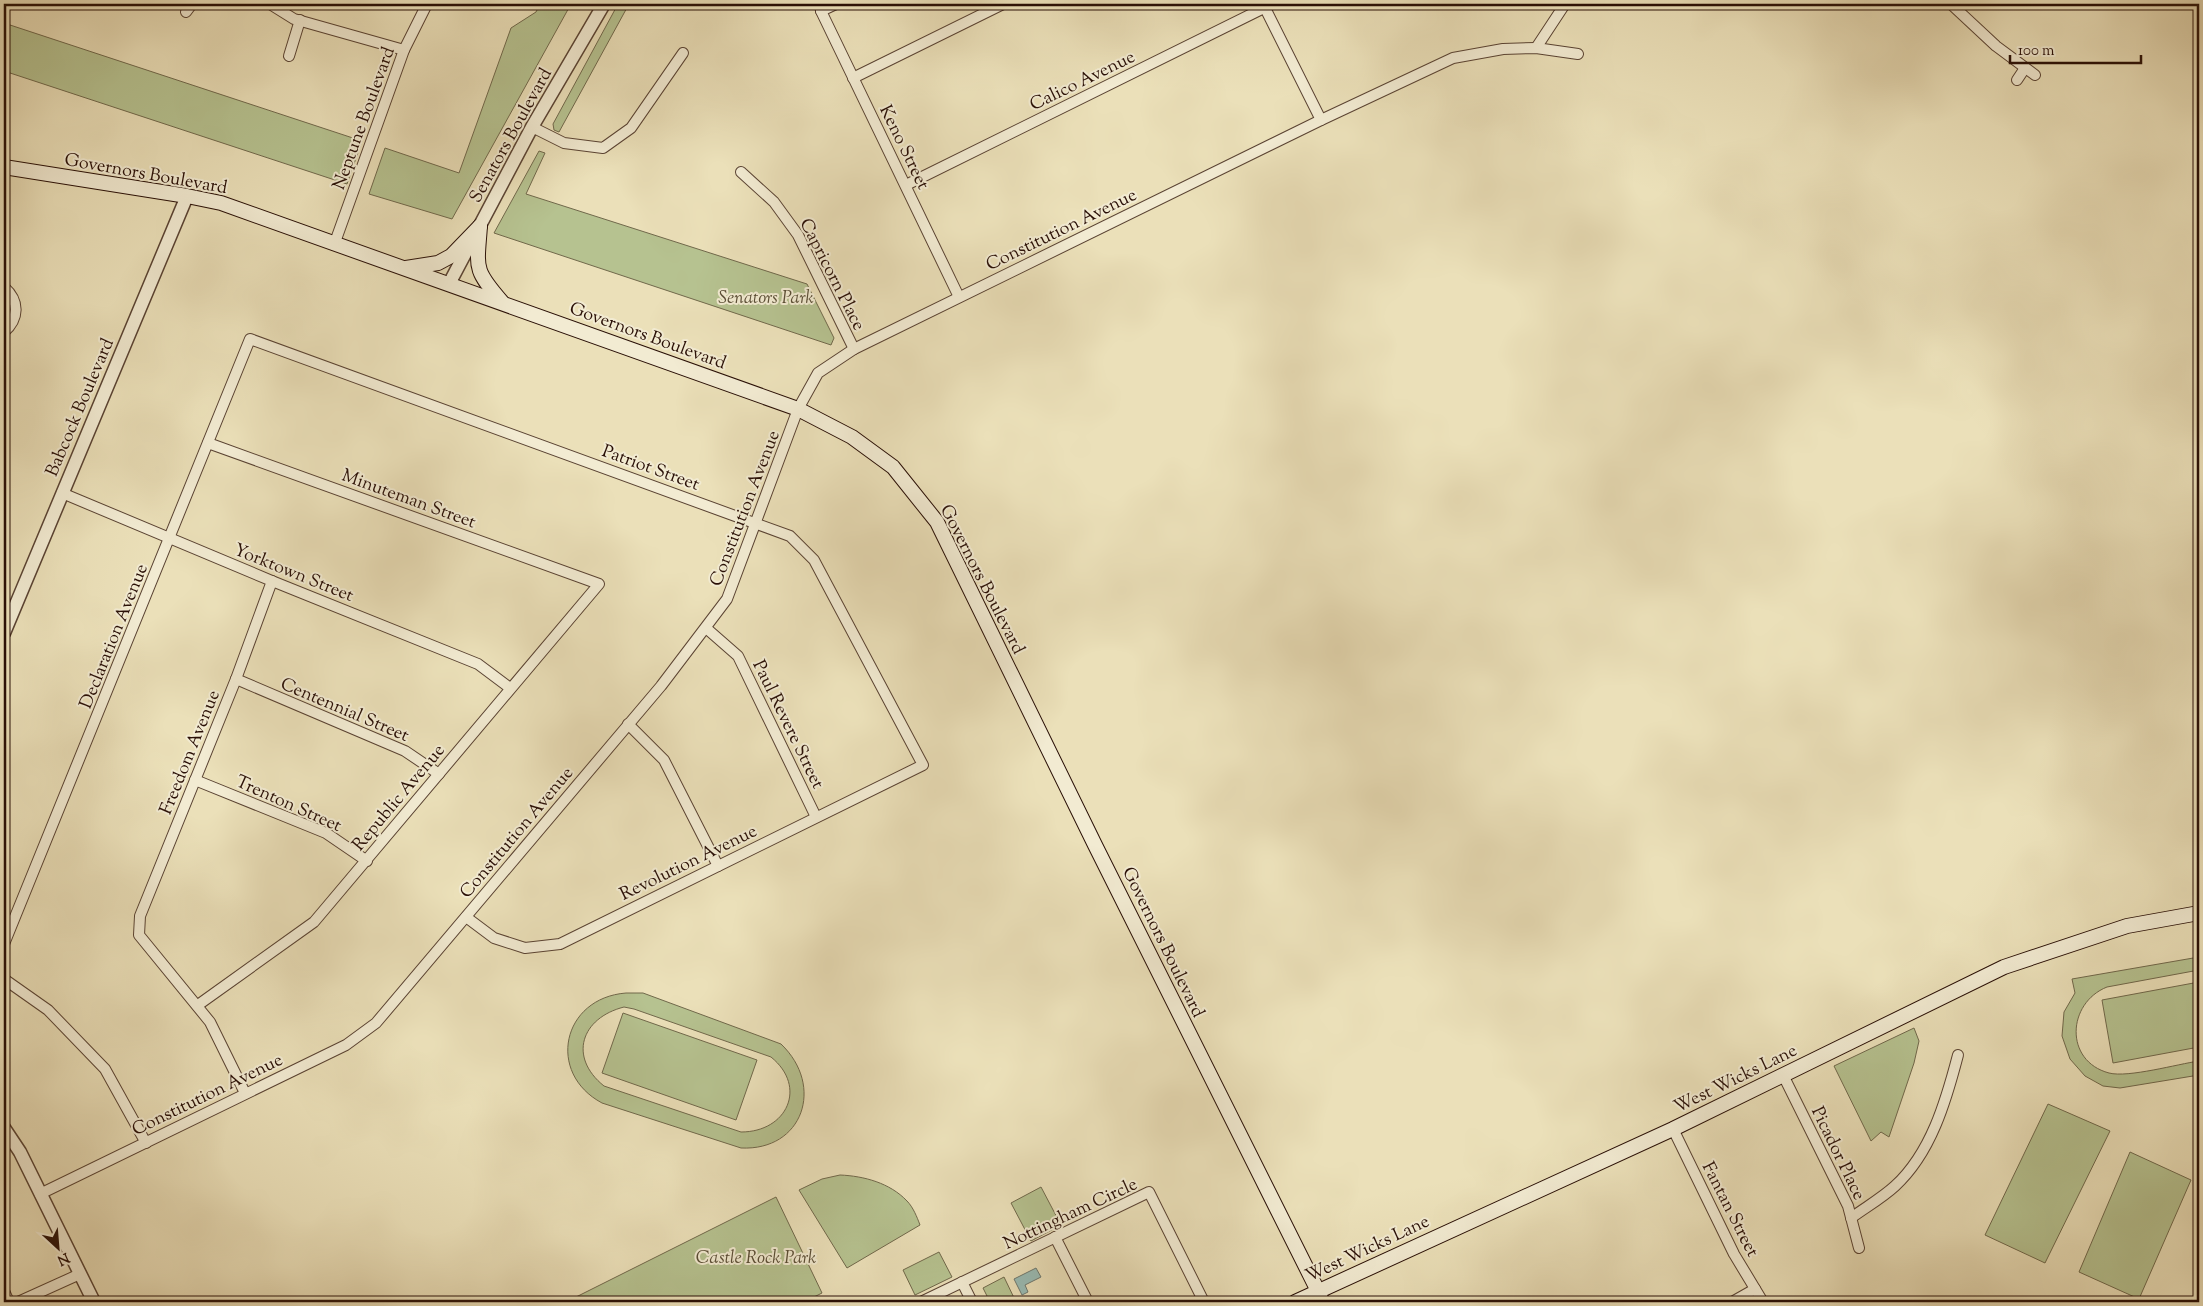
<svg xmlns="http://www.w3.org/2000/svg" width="2203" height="1306" font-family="'Sorts Mill Goudy',serif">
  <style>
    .green { fill: #b6c290; stroke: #70684b; fill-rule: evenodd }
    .water { fill: #99bcb5; stroke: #6c776f }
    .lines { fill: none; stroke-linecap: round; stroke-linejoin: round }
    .minor-casing { stroke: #5a4333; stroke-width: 12 }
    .tertiary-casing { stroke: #5a4333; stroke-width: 15 }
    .secondary-casing { stroke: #290f06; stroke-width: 16 }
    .minor { stroke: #f2ebd2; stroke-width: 10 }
    .tertiary { stroke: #f2ebd2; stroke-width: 12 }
    .secondary { stroke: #f2ebd2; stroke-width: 14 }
    .labels { text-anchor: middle; stroke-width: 4; stroke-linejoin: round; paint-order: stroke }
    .street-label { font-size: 18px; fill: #290f06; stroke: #f2ebd2 }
    .park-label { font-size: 18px; font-style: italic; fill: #5a4e36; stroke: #f2ebd2 }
  </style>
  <rect width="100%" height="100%" fill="#ebe0b9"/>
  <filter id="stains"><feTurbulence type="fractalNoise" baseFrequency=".004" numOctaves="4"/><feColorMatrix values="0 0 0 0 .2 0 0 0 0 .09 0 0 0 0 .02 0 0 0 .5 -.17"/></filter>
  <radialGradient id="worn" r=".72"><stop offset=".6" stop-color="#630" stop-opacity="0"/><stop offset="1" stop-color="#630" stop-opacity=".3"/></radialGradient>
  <g class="green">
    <path d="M540,4H571L452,219L369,194L385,148L459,173L511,28L536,12Z"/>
    <path d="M618,4H629L559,132L554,130L553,124Z"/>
    <path d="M4,23L362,141L347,184L4,71Z"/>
    <path d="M539,151L545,153L526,194L807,284L834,338L831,345L494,233Z"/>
    <path d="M2199,957V970L2107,987C2067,1003 2064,1061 2109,1073C2128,1078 2178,1064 2199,1061V1075L2120,1088L2103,1086L2085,1076L2070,1059L2062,1036L2064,1012L2075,993L2072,979Z"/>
    <path d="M2199,982V1047L2113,1063L2102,1000Z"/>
    <path d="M626,993H643L781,1044C825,1086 803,1151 741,1148L602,1103C546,1073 562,998 626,993ZM624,1007L634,1009L771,1057C808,1087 787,1132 741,1132L604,1086C568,1057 581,1018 624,1007Z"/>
    <path d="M623,1013L757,1060L736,1120L602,1073Z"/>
    <path d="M1914,1028L1919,1041L1914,1063L1889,1137L1881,1132L1871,1141L1834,1066Z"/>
    <path d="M2048,1104L2110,1131L2045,1263L1985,1235Z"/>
    <path d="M2130,1152L2191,1180L2139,1299L2079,1272Z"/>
    <path d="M840,1175C864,1176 890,1183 907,1201C913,1207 917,1217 920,1225L847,1268L799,1190L822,1179Z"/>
    <path d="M1041,1187L1061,1225L1031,1241L1011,1203Z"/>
    <path d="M776,1197L822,1293L804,1302H566Z"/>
    <path d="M939,1252L952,1277L915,1295L903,1270Z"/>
    <path d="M1004,1277L1016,1302H990L983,1288Z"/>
  </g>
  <path class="water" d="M1036,1268L1041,1277L1025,1285L1028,1292L1022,1295L1014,1279Z"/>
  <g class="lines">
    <defs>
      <g id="minor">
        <path d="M270,4L294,19L404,50"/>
        <path d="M820,4L821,11L959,297"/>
        <path d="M1263,4L1321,120"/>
        <path d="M1951,4L1996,46L2035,75"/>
        <path d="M821,11L836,4"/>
        <path d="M186,12L192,4"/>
        <path d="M1536,48L1565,4"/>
        <path d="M289,56L300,20"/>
        <path d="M853,78L1003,4"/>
        <path d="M2017,80L2025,68"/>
        <path d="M532,127L564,143L603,148L631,128L683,53"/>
        <path d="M741,172L774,202L798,235L854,349"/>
        <path d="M906,185L1272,4"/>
        <path d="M334,245L404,50L427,4"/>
        <path d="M4,287C20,301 19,319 4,332"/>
        <path d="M62,493L272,581L478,664L510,688"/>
        <path d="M706,628L738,656L816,817"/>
        <path d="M236,679L405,751L439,774"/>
        <path d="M628,724L664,760L718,866"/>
        <path d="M195,780L326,833L367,861"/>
        <path d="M4,944L250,339L790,536L814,560L923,765L560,944L525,948L494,938L466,917"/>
        <path d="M4,979L48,1010L105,1069L146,1143"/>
        <path d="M198,1005L314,922L599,584L208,443"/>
        <path d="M1783,1075L1848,1206L1859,1248"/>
        <path d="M245,1093L210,1022L139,935L140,916L236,679L272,581"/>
        <path d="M1673,1129L1734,1254L1763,1302"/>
        <path d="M40,1194L346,1045L376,1023L661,686L727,599L798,409L818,373L854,349L1321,120L1453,58L1503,49L1536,48L1578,54"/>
        <path d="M1851,1218C1866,1207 1882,1198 1895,1186C1931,1153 1946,1101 1958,1055"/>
        <path d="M1055,1237L1088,1302"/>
        <path d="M962,1282L972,1302"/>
        <path d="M4,1291L9,1302"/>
        <path d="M18,1302L80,1274"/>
        <path d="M921,1302L1149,1192L1204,1302"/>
        <path d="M1732,1302L1755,1289"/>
      </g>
      <g id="tertiary">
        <path d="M449,284L532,127L604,4"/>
        <path d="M4,633L187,196"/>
        <path d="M4,1128L20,1152L94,1302"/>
        <path d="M1318,1291L1324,1302"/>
      </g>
      <g id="secondary">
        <path d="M4,167L187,196L221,203L798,409L852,437L893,467L937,522L1095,845L1318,1291"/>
        <path d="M480,226C477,268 473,269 502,302"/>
        <path d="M406,268L438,263L451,256L480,226"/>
        <path d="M1295,1302L1673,1129L2004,967L2127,926L2199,913"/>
      </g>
    </defs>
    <use href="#minor" class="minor-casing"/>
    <use href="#tertiary" class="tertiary-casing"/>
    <use href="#secondary" class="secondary-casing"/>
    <use href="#minor" class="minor"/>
    <use href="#tertiary" class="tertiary"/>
    <use href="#secondary" class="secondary"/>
  </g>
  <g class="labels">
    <g class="street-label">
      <text transform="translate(1082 80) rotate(-26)" y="6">Calico Avenue</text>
      <text transform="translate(363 118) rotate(-70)" y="6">Neptune Boulevard</text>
      <text transform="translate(510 135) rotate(-61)" y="6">Senators Boulevard</text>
      <text transform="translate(905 147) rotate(64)" y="6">Keno Street</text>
      <text transform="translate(146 173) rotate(10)" y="6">Governors Boulevard</text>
      <text transform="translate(1061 229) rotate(-26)" y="6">Constitution Avenue</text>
      <text transform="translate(833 274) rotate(63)" y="6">Capricorn Place</text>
      <text transform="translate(648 335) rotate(20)" y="6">Governors Boulevard</text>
      <text transform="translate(79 407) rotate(-67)" y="6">Babcock Boulevard</text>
      <text transform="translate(651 467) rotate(20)" y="6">Patriot Street</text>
      <text transform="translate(409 498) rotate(20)" y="6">Minuteman Street</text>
      <text transform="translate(744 508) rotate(-69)" y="6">Constitution Avenue</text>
      <text transform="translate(294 572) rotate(22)" y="6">Yorktown Street</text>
      <text transform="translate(983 579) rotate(63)" y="6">Governors Boulevard</text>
      <text transform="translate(113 636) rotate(-68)" y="6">Declaration Avenue</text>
      <text transform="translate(345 709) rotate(23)" y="6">Centennial Street</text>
      <text transform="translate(789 724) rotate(64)" y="6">Paul Revere Street</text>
      <text transform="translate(189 752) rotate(-68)" y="6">Freedom Avenue</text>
      <text transform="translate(398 797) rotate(-50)" y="6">Republic Avenue</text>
      <text transform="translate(289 803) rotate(24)" y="6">Trenton Street</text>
      <text transform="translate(516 832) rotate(-50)" y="6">Constitution Avenue</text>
      <text transform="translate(688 862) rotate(-26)" y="6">Revolution Avenue</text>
      <text transform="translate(1164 942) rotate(64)" y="6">Governors Boulevard</text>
      <text transform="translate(1735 1078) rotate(-26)" y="6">West Wicks Lane</text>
      <text transform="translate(207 1094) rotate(-26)" y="6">Constitution Avenue</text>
      <text transform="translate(1839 1153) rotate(64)" y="6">Picador Place</text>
      <text transform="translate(1731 1209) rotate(63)" y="6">Fantan Street</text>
      <text transform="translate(1070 1213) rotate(-25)" y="6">Nottingham Circle</text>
      <text transform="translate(1367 1248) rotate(-25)" y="6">West Wicks Lane</text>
    </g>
    <g class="park-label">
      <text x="766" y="303">Senators Park</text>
      <text x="756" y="1263">Castle Rock Park</text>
    </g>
  </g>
  <rect width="2203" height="1306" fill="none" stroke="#ebe0b9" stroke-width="20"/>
  <rect x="5" y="5" width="2193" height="1296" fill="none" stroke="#290f06" stroke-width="2.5"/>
  <rect x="10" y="10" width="2183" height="1286" fill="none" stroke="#290f06"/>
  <g transform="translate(58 1248) rotate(154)" stroke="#f2ebd2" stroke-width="4" paint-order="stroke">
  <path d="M0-4L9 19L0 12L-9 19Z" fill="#290f06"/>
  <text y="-8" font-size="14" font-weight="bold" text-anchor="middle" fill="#290f06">N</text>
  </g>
  <path d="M2010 55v8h131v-8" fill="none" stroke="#290f06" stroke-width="2.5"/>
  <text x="2018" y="55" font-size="15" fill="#290f06" stroke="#f2ebd2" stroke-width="4" paint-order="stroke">100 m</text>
  <rect width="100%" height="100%" filter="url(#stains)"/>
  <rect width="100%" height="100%" fill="url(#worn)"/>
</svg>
